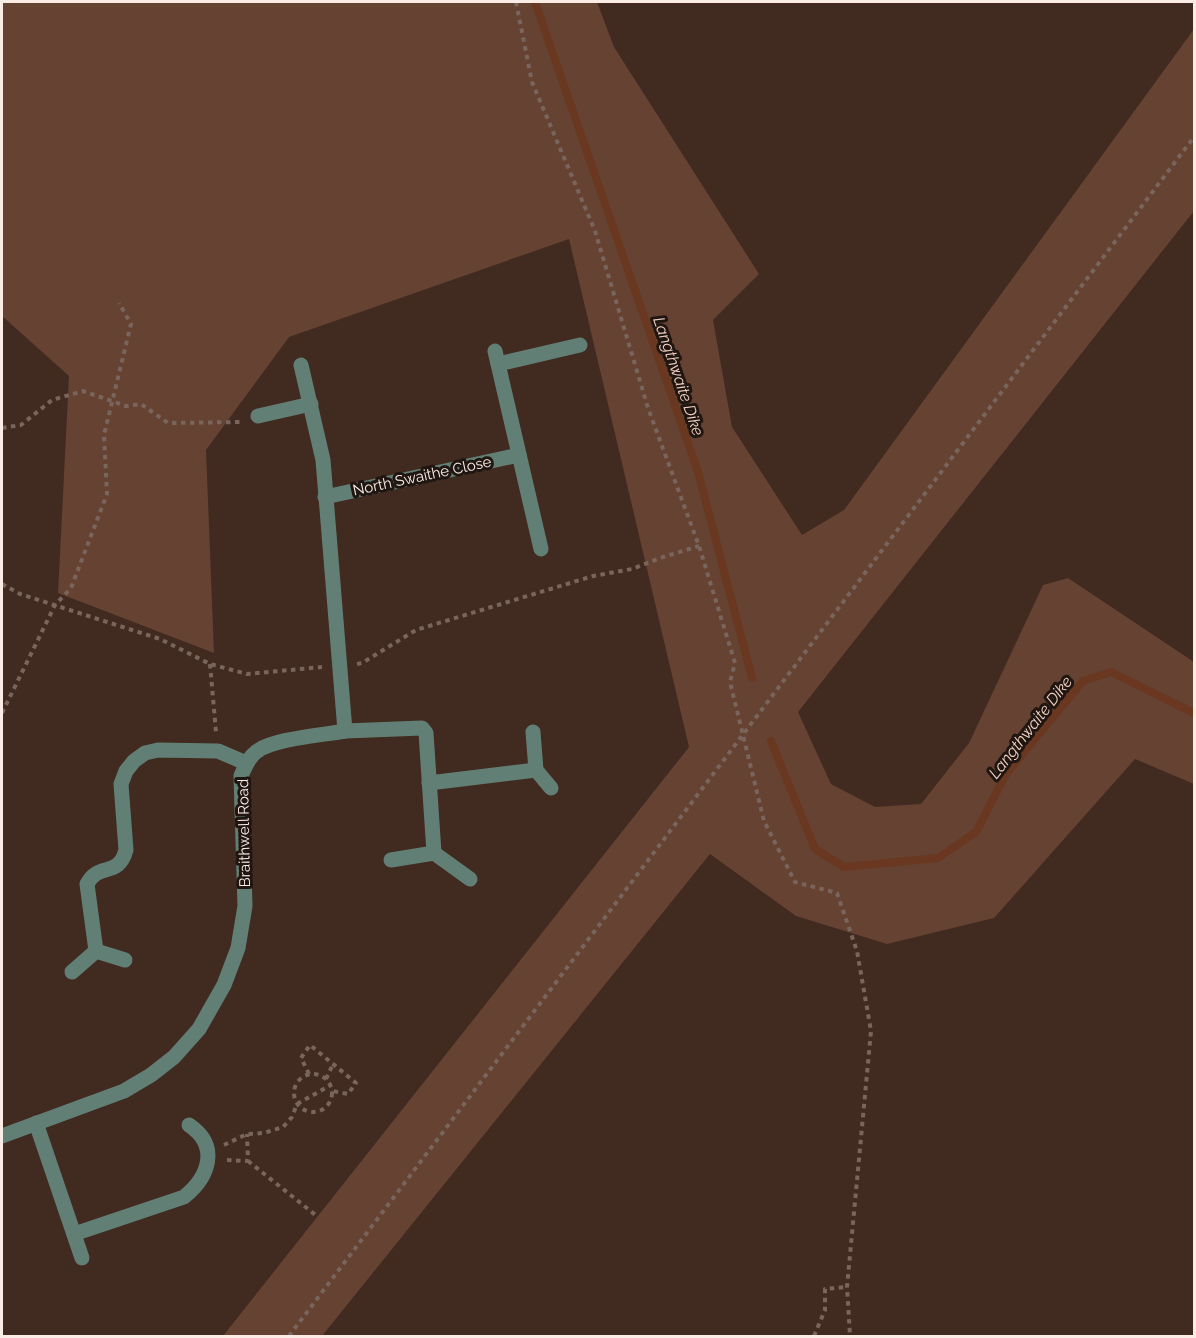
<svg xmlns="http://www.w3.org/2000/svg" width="1196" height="1338" font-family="Raleway,sans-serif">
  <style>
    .green { fill: #654232 }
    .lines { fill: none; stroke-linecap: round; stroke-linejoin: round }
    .stream { stroke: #6a3820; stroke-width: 8 }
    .path { stroke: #7a655c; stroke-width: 4; stroke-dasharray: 4.5 4.5; stroke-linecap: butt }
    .minor { stroke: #627f76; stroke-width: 15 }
    .labels { text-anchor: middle; stroke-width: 6; stroke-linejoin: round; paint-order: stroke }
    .street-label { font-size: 15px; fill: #fcece6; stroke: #201611 }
    .water-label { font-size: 16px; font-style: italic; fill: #f3d1c2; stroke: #201611 }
  </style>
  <rect width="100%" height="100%" fill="#412a20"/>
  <path class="green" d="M2,2H597L614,47L759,274L713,320L732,427L802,535L844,510L1194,29V211L798,712L831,784L875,807L921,804L969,743L1043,585L1068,578L1194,662V784L1135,759L994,918L887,944L796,916L710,854L322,1336H223L689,747L569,239L289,337L206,450L214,653L58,593L69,376L2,316Z"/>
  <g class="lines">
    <g class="stream">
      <path d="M535,2L698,472L752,678"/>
      <path d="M771,741L815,849L844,867L938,858L976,832L1006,774L1083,681L1111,672L1194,713"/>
    </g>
    <g class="path">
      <path d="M516,2L532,82L595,231L648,408L699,546L735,663L730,682L764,821L795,882L837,893L857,951L871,1031L847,1287L850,1336"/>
      <path d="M2,428L21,425L52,400L83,391L126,406L141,404L168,423L241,422"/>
      <path d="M2,584L20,594L160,639L210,664L247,674L322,667"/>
      <path d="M210,664L216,732"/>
      <path d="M357,664L362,663L416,630L593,576L632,569L663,557L699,546"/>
      <path d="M2,713L55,605L71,588L107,494L104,435L131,324L119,303"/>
      <circle cx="313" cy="1093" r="19"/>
      <path d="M309,1074L301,1058L310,1045L356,1083L348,1094L332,1091"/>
      <path d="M326,1079L333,1064"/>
      <path d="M224,1145L247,1134L264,1133L283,1127L292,1117L297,1104L331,1085"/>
      <path d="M227,1160L248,1161L247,1134"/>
      <path d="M248,1161L318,1217"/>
      <path d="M289,1336L1194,137"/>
      <path d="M814,1336L825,1310V1289L847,1287"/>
    </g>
    <g class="minor">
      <path d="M495,351L541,549"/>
      <path d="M498,364L580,345"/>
      <path d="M258,416L311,404"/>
      <path d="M325,497L519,455"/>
      <path d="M345,731L422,728L426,733L434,853"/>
      <path d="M533,732L536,770L551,788"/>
      <path d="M429,783L536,770"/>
      <path d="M391,860L434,853L470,879"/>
      <path d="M96,951L87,884C99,861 118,879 126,850L121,784L126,771L134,761L145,753L158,750L218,751L246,763"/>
      <path d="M72,972L96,951L125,960"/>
      <path d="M36,1123L82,1258"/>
      <path d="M2,1136L124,1091L151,1075L174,1057L199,1029L224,985L238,948L245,906L241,776C245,767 248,758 256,752C271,739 323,735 345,731L323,460L301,365"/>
      <path d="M74,1234L184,1197C209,1177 220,1146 189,1125"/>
    </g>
  </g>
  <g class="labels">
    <g class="street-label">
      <text transform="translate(422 476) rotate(-12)" y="5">North Swaithe Close</text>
      <text transform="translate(244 833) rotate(-91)" y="5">Braithwell Road</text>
    </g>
    <g class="water-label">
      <text transform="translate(679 376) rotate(71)" y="6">Langthwaite Dike</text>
      <text transform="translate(1030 727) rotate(-52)" y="6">Langthwaite Dike</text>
    </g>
  </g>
  <rect width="1196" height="1338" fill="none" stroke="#fcece6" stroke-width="6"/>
</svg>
